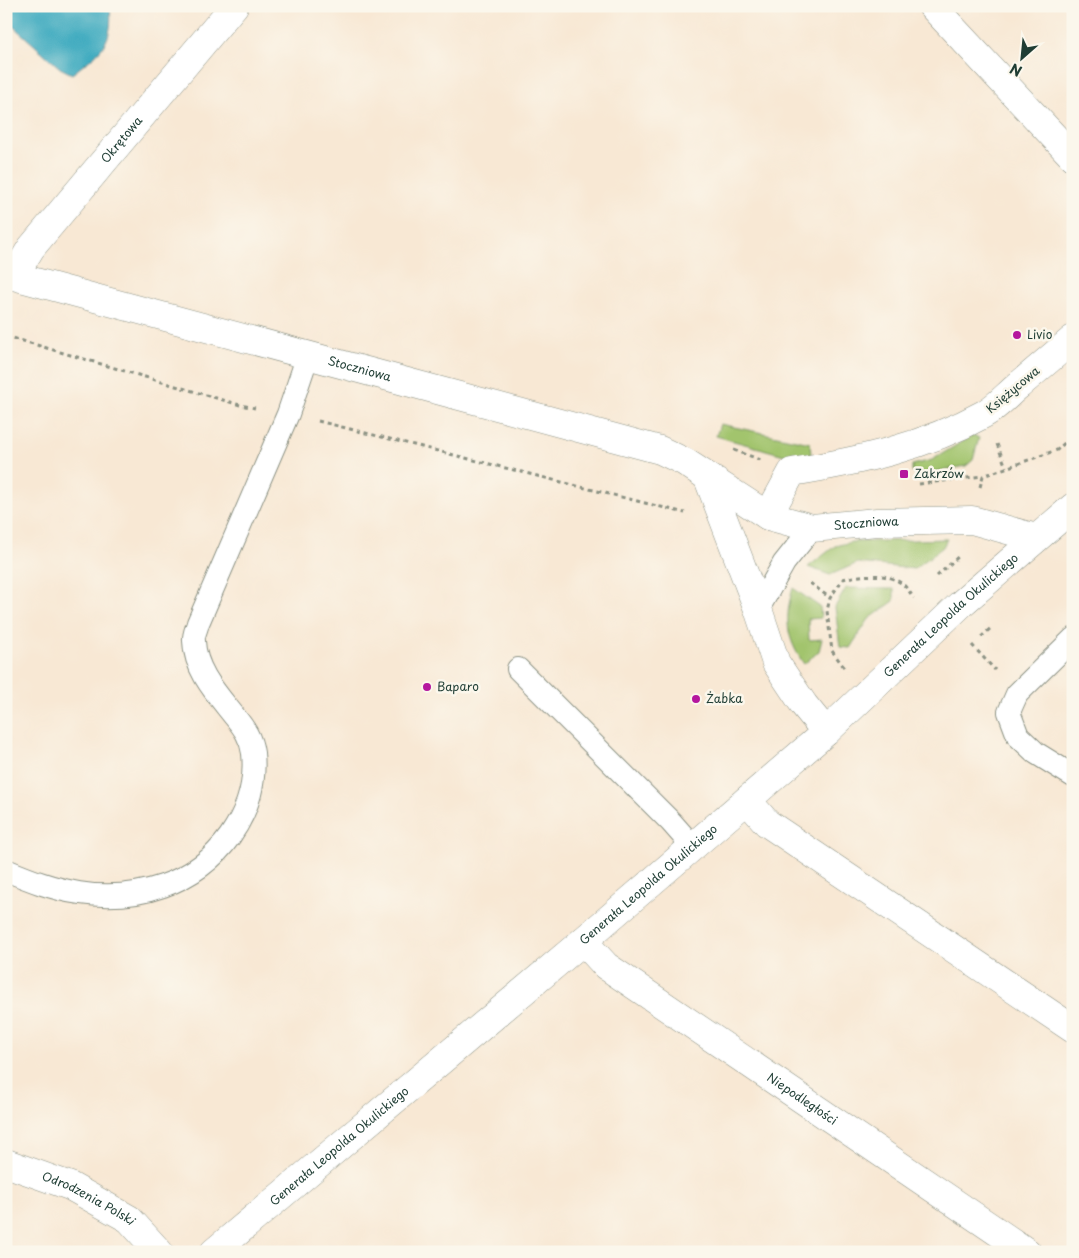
<svg xmlns="http://www.w3.org/2000/svg" width="1079" height="1258" font-family="'Playpen Sans',sans-serif">
  <style>
    .green { fill: #a2c46d; stroke: #608050 }
    .water { fill: #40abc0; stroke: #30747a }
    .lines { fill: none; stroke-linecap: round; stroke-linejoin: round }
    .service-casing { stroke: #8c9284; stroke-width: 24 }
    .pedestrian-casing { stroke: #8c9284; stroke-width: 29 }
    .minor-casing { stroke: #8c9284; stroke-width: 29 }
    .tertiary-casing { stroke: #8c9284; stroke-width: 29 }
    .path { stroke: #8c9284; stroke-width: 3; stroke-dasharray: 4 4; stroke-linecap: butt }
    .service { stroke: #fff; stroke-width: 22 }
    .pedestrian { stroke: #fff; stroke-width: 28 }
    .minor { stroke: #fff; stroke-width: 28 }
    .tertiary { stroke: #fff; stroke-width: 28 }
    .poi-dot { fill: #b5179e; stroke: #fbf7ec; stroke-width: 2 }
    .labels { text-anchor: middle; stroke-width: 5; stroke-linejoin: round; paint-order: stroke }
    .street-label { font-size: 12px; fill: #1f3d34; stroke: #fbf7ec }
    .poi-label { font-size: 12px; fill: #1f3d34; stroke: #fbf7ec; text-anchor: start }
  </style>
  <rect width="100%" height="100%" fill="#fbf7ec"/>
  <filter id="ink" filterUnits="userSpaceOnUse"><feTurbulence type="fractalNoise" baseFrequency=".02" numOctaves="2"/><feDisplacementMap in="SourceGraphic" scale="10" xChannelSelector="R" yChannelSelector="G"/><feConvolveMatrix kernelMatrix="1 2 1 2 8 2 1 2 1" color-interpolation-filters="sRGB"/></filter>
  <filter id="wash" filterUnits="userSpaceOnUse"><feTurbulence type="fractalNoise" baseFrequency=".0096" numOctaves="4" result="noise"/><feDisplacementMap in="SourceGraphic" scale="20" xChannelSelector="R" yChannelSelector="G"/><feGaussianBlur stdDeviation="1.12" result="paint"/><feColorMatrix in="noise" values="0 0 0 0 0 0 0 0 0 0 0 0 0 0 0 0 0 1.4 0 .05"/><feComposite in="paint" operator="in"/></filter>
  <g filter="url(#wash)">
    <rect width="100%" height="100%" fill="#f8e8d4"/>
    <g class="green">
      <path d="M720,424L810,443L811,455L802,460L716,436Z"/>
      <path d="M973,435L979,438L973,460L966,466L916,475L912,472V465L932,460Z"/>
      <path d="M947,539L943,547L914,569L858,563L830,575L808,567L835,546L851,542Z"/>
      <path d="M793,588L820,607L821,618L808,619L809,640L822,639L819,651L804,664C786,638 784,618 793,588Z"/>
      <path d="M846,588L894,589V601L869,619L850,648L840,647L835,607Z"/>
    </g>
    <path class="water" d="M6,6H110C114,45 100,52 72,74L60,68L6,20Z"/>
  </g>
  <g filter="url(#ink)">
    <g class="lines">
      <defs>
        <g id="service">
          <path d="M758,609L784,563L812,528"/>
          <path d="M1073,639L1017,694L1009,712L1018,736L1036,753L1073,776"/>
          <path d="M518,669L671,822L693,847"/>
          <path d="M6,870C30,880 53,889 79,893C136,902 196,884 230,836C247,812 256,783 253,753C251,738 244,728 235,717C217,694 195,671 194,641C193,635 197,628 198,623L288,414L308,355"/>
        </g>
        <path id="pedestrian" d="M768,516L792,472C859,461 924,447 984,414C997,407 1008,394 1019,385"/>
        <g id="minor">
          <path d="M932,6L1073,157"/>
          <path id="s1" d="M6,274L660,450L685,462L768,516L812,528L877,522L972,520L1036,538"/>
          <path id="s2" d="M14,276L31,248L234,6"/>
          <path d="M1019,385L1073,339"/>
          <path d="M707,476L758,609L776,663L804,705L826,732"/>
          <path d="M747,800L767,823L1073,1029"/>
          <path id="s3" d="M583,941L606,966L1027,1252"/>
          <path id="s4" d="M6,1163L70,1186L129,1219L159,1252"/>
        </g>
        <g id="tertiary">
          <path id="s5" d="M214,1252L583,941L826,732L961,604L1073,507"/>
        </g>
      </defs>
      <use href="#service" class="service-casing"/>
      <use href="#pedestrian" class="pedestrian-casing"/>
      <use href="#minor" class="minor-casing"/>
      <use href="#tertiary" class="tertiary-casing"/>
      <g class="path">
        <path d="M6,336L240,405L255,408"/>
        <path d="M318,421L685,513"/>
        <path d="M997,444L1006,467"/>
        <path d="M734,450L761,460"/>
        <path d="M919,484L983,476"/>
        <path d="M980,487L983,476L1057,450L1073,435"/>
        <path d="M937,576L960,555"/>
        <path d="M810,583L830,598"/>
        <path d="M981,637L991,628"/>
        <path d="M972,645L995,670"/>
        <path d="M844,667L832,651L827,611L830,598L843,579C861,575 885,572 901,583C906,586 911,594 914,598"/>
      </g>
      <use href="#service" class="service"/>
      <use href="#pedestrian" class="pedestrian"/>
      <use href="#minor" class="minor"/>
      <use href="#tertiary" class="tertiary"/>
    </g>
  </g>
  <g class="poi-dot">
    <circle cx="1017" cy="335" r="5"/>
    <rect x="899" y="469" width="10" height="10" rx="2.5"/>
    <circle cx="427" cy="687" r="5"/>
    <circle cx="696" cy="699" r="5"/>
  </g>
  <g class="labels">
    <g class="street-label">
      <text dy="4" stroke="none"><textPath href="#s2" startOffset="174">Okrętowa</textPath></text>
      <text dy="4" stroke="none"><textPath href="#s1" startOffset="366">Stoczniowa</textPath></text>
      <text transform="translate(1013 390) rotate(-40)" y="4">Księżycowa</text>
      <text dy="4" stroke="none"><textPath href="#s1" startOffset="904">Stoczniowa</textPath></text>
      <text dy="4" stroke="none"><textPath href="#s5" startOffset="974">Generała Leopolda Okulickiego</textPath></text>
      <text dy="4" stroke="none"><textPath href="#s5" startOffset="569">Generała Leopolda Okulickiego</textPath></text>
      <text dy="4" stroke="none"><textPath href="#s3" startOffset="271">Niepodległości</textPath></text>
      <text dy="4" stroke="none"><textPath href="#s5" startOffset="164">Generała Leopolda Okulickiego</textPath></text>
      <text dy="4" stroke="none"><textPath href="#s4" startOffset="90">Odrodzenia Polski</textPath></text>
    </g>
    <g class="poi-label">
      <text x="1027" y="339">Livio</text>
      <text x="914" y="478">Zakrzów</text>
      <text x="437" y="691">Baparo</text>
      <text x="706" y="703">Żabka</text>
    </g>
  </g>
  <rect width="1079" height="1258" fill="none" stroke="#fbf7ec" stroke-width="25"/>
  <g transform="translate(1022 58) rotate(207)" stroke="#fbf7ec" stroke-width="4" paint-order="stroke">
  <path d="M0-4L9 19L0 12L-9 19Z" fill="#1f3d34"/>
  <text y="-8" font-size="14" font-weight="bold" text-anchor="middle" fill="#1f3d34">N</text>
  </g>
</svg>
